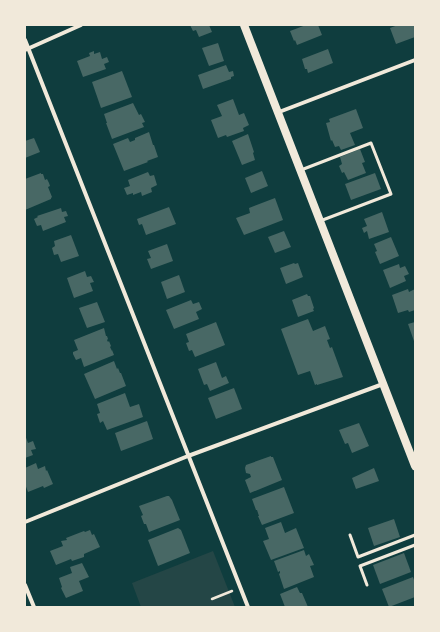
<svg xmlns="http://www.w3.org/2000/svg" width="440" height="632" font-family="Barlow,sans-serif">
  <style>
    .green { fill: #244646 }
    .building { fill: #486865 }
    .lines { fill: none; stroke-linecap: round; stroke-linejoin: round }
    .path { stroke: #f1e9da; stroke-width: 2.5 }
    .service { stroke: #f1e9da; stroke-width: 3 }
    .minor { stroke: #f1e9da; stroke-width: 4 }
    .secondary { stroke: #f1e9da; stroke-width: 8 }
  </style>
  <rect width="100%" height="100%" fill="#0f3d3e"/>
  <path class="green" d="M213,551L235,607H141L132,583Z"/>
  <g class="building">
    <path d="M190,25H209L212,32L199,37L196,30L193,31Z"/>
    <path d="M306,25H318L322,35L297,45L295,40L294,41L290,31Z"/>
    <path d="M398,25H415V37L396,44L390,28Z"/>
    <path d="M218,43L224,61L209,66L202,48Z"/>
    <path d="M328,49L333,63L308,73L307,69H305L302,59Z"/>
    <path d="M94,51V54L100,52L102,59L107,57L109,62L104,64L106,69L83,77L77,61L90,56L89,53Z"/>
    <path d="M226,65L229,72L233,71L234,76L231,77V79L203,89L198,75Z"/>
    <path d="M122,71L132,97L101,108L92,82Z"/>
    <path d="M233,99L239,115L244,113L249,125L243,128L244,131L227,137L226,135L218,138L211,120L222,116L217,105Z"/>
    <path d="M133,103L139,115L141,114L145,122L142,123L144,127L112,139L106,123H107L104,114Z"/>
    <path d="M356,109L363,128L350,133L355,145L341,150L339,146L335,147L332,140L331,141L326,123L330,122L329,119Z"/>
    <path d="M149,132L153,145H154L158,157L147,161L148,162L124,171L113,144L128,138L130,142L135,140V138Z"/>
    <path d="M248,134L254,152L253,153L255,160L242,165L232,141Z"/>
    <path d="M34,138L40,152L25,158V141Z"/>
    <path d="M360,149L365,162L362,163L366,173L348,180L344,172L342,173L339,166L342,164L340,157Z"/>
    <path d="M262,171L268,186L251,193L245,178Z"/>
    <path d="M148,172L150,176L154,175L157,185L151,188L152,192L142,196L141,192L133,195V193L127,195L124,188L130,186L128,180Z"/>
    <path d="M41,173V174H43L45,180L47,179L49,183L50,186L48,187L52,197L51,198V199L25,210V179Z"/>
    <path d="M375,173L381,189L351,200L345,184Z"/>
    <path d="M275,198L283,220L244,235L236,218L250,213L249,208Z"/>
    <path d="M169,207L176,224L146,235L142,224L139,225L137,219Z"/>
    <path d="M61,208L62,212L66,211L68,216L64,217L66,222L43,231L41,225L37,226L34,219L38,217L37,216Z"/>
    <path d="M382,212L389,232L369,239L367,231L364,233L362,228L367,226L364,219Z"/>
    <path d="M284,231L291,247L275,253L268,237Z"/>
    <path d="M71,235L79,256L61,262L58,254L54,255L52,248L55,246L54,241Z"/>
    <path d="M391,237L399,256L380,264L375,252L377,251L374,244Z"/>
    <path d="M167,244L173,261L151,269L147,259L151,258L148,251Z"/>
    <path d="M294,263L295,264L298,263L303,277L286,284L280,268Z"/>
    <path d="M399,264L400,268L405,266L409,274L404,276L406,281L390,288L383,270Z"/>
    <path d="M85,271L87,277L91,276L94,282L90,283L93,291L74,298L67,278Z"/>
    <path d="M179,275L185,292L167,299L161,282Z"/>
    <path d="M408,289L409,292L415,289V307L414,308L415,310L409,312L408,310L398,313L392,295Z"/>
    <path d="M307,294L308,296H310L314,308L313,309L314,311L298,317L292,300Z"/>
    <path d="M191,300L193,304L199,302L202,309L196,312L199,319L174,329L166,310Z"/>
    <path d="M97,302L105,322L87,328L79,308Z"/>
    <path d="M308,319L313,331L325,326L330,339L327,340L330,348L332,347L343,377L317,385V384L315,385L310,371L298,375L281,329Z"/>
    <path d="M216,322L225,345L195,357L192,350L189,351L186,343L189,342L186,334Z"/>
    <path d="M415,322V344L408,324Z"/>
    <path d="M104,328L106,336H107L108,339L107,340L108,342L109,341L111,346L110,347L112,351V350L114,355L84,367L81,358L76,360L73,354V352L78,350L74,340Z"/>
    <path d="M114,361L117,369L118,368L120,373H121L126,386L95,399L84,374Z"/>
    <path d="M216,362L222,378L226,376L229,383L210,391L207,384L204,385L198,369Z"/>
    <path d="M234,388L242,409L216,419L208,398Z"/>
    <path d="M125,393L130,407L139,404L143,417L107,430L103,421L100,423L97,414L100,413L97,404Z"/>
    <path d="M147,421L153,439L121,451L115,433Z"/>
    <path d="M359,423L369,446L352,453L348,443L345,444L339,430Z"/>
    <path d="M25,435L28,443L33,441L36,449L31,450L33,455L25,458Z"/>
    <path d="M271,456V457H273L282,480L250,493L245,480L251,477L250,474L246,473L245,468L246,465Z"/>
    <path d="M36,463L38,469L45,466L46,471L47,470L53,484L44,488L43,486L28,492L25,484V468Z"/>
    <path d="M374,468L379,481L356,489L352,478Z"/>
    <path d="M284,487L294,513L262,525L258,516H259L257,510H256L252,499Z"/>
    <path d="M167,496H169L172,500L180,520L149,532L146,524H144L141,516L143,515L139,506Z"/>
    <path d="M394,519L400,537L374,546L368,528Z"/>
    <path d="M281,522L285,533L296,528L304,548L271,560L263,541L269,539L265,528Z"/>
    <path d="M178,528L181,530L190,553L158,566L148,540Z"/>
    <path d="M90,530L92,535L94,534L100,547L84,554V557L72,561L71,559L56,565L50,551L63,546L61,541L67,540L66,538L84,531L85,532Z"/>
    <path d="M304,550L306,556L309,554L314,565L310,566L314,577L284,589L279,574L280,573V571L278,572L274,561Z"/>
    <path d="M404,553L411,572L380,584L373,565Z"/>
    <path d="M82,563L89,577L79,581L83,591L66,598L61,588L62,587L59,578L72,573L70,567Z"/>
    <path d="M413,577L415,583V597L389,607L382,589Z"/>
    <path d="M297,587L300,593H302L308,607H285L280,594Z"/>
  </g>
  <g class="lines">
    <path class="path" d="M212,599L232,591"/>
    <g class="service">
      <path d="M301,170L371,143L391,194L320,221"/>
      <path d="M350,535L358,557L415,535"/>
      <path d="M367,585L360,566L415,545"/>
    </g>
    <g class="minor">
      <path d="M25,40L248,607"/>
      <path d="M25,50L81,25"/>
      <path d="M279,112L415,60"/>
      <path d="M25,522L188,456L383,384"/>
      <path d="M25,585L34,607"/>
    </g>
    <path class="secondary" d="M244,25C302,171 357,319 415,466"/>
  </g>
  <rect width="440" height="632" fill="none" stroke="#f1e9da" stroke-width="52"/>
</svg>
